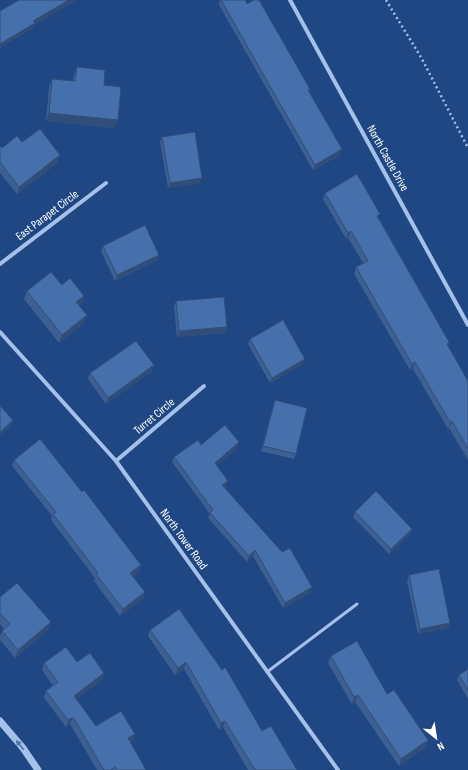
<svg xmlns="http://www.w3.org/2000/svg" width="468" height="770" font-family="'Sofia Sans Condensed',sans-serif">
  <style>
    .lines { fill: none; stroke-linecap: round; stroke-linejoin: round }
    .path { stroke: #a4c1ea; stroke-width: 2.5; stroke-dasharray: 2 3; stroke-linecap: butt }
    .service { stroke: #a4c1ea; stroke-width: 3 }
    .minor { stroke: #a4c1ea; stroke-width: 4 }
    .tertiary { stroke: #a4c1ea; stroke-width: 7 }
    .wall { fill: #3c6094 }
    .shaded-wall { fill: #314e78 }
    .building { fill: #4670ac; stroke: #314e78 }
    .oneway { fill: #4d72a7 }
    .labels { text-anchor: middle; stroke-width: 3.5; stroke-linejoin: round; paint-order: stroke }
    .street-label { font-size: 12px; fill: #fff; stroke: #1e4783 }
  </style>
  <rect width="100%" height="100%" fill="#1e4783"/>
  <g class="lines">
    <path class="path" d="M386,0L422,59L468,148"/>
    <path class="service" d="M267,672L357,604"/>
    <g class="minor">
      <path d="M290,0L468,325"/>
      <path d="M0,264L106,183"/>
      <path d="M0,332L116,461L338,770"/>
      <path d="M116,461L204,386"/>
    </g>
    <path class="tertiary" d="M0,721L23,748L38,770"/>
  </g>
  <g class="wall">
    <path d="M220,0H245L247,4L310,89L309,93L340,155L313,170L219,5Z"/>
    <path d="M77,67L104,85L115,128L46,121L49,87L52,79L73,81L74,75Z"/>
    <path d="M162,137L200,183L168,188L160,142Z"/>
    <path d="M22,142L60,155L57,163L17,194L0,173V146L2,148Z"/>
    <path d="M325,193L379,218L449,342L448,346L468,381V460L449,428L448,429L413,369L410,370L354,274L356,267L363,263L348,238L346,239L323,199Z"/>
    <path d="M103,246L157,260L115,281L101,251Z"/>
    <path d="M62,285L84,296L81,304L79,306L84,323L59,343L24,299L27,291Z"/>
    <path d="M176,301L227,327L225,333L177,337L174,307Z"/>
    <path d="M250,339L303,364L270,383L248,344Z"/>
    <path d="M152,371L106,404L88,379L90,373Z"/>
    <path d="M275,400L296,454L294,459L261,451L273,406Z"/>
    <path d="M201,445L237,448L216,466L226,487L225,488L312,587L310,593L283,608L253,556L247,562L208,518L210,514L172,462L174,457Z"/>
    <path d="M14,460L82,492L141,565L139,571L133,576L145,592L143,599L120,616L94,581L95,578L51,520L52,516L12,466Z"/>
    <path d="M355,512L410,534L389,554L353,517Z"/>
    <path d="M409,575L450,623L448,628L418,634L407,581Z"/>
    <path d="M0,597L48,630L15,658L0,640V636L2,631L4,629L0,624Z"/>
    <path d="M150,630L262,731L297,770H248L223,727L219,730L184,669L175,675L148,636Z"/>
    <path d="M331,656L387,694L428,740L426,747L399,766L355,702L352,704L328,663Z"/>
    <path d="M77,662L104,673L102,680L76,699L96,726L135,734L132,741L130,742L146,770H97L70,724L66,727L44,698L46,691L53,686L42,670L44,663Z"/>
    <path d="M468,669V699L457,680L459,675Z"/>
  </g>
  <g class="shaded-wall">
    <path d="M69,0H77L34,25L33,28L0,48V44L33,21Z"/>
    <path d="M49,113L118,120L115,128L46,121Z"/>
    <path d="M342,149L340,155L313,170L315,165Z"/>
    <path d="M60,155L57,163L17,194L19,187Z"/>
    <path d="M202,178L200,183L168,188L170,183Z"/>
    <path d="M351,231L348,238L346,239L348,233Z"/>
    <path d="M159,255L157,260L115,281L117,275Z"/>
    <path d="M84,296L81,304L73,310L76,302Z"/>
    <path d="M87,315L84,323L59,343L62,335Z"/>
    <path d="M227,327L225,333L177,337L179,331Z"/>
    <path d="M305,359L303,364L270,383L272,378Z"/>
    <path d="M415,362L413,369L410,370L412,364Z"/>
    <path d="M154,365L152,371L106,404L108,398Z"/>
    <path d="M13,420L11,426L0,435V432Z"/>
    <path d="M452,421L449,428L448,429L450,422Z"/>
    <path d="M239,442L237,448L213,469L215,463Z"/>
    <path d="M228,481L226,487L220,491L222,485Z"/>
    <path d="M412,529L410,534L389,554L391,549Z"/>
    <path d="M255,550L253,556L247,562L249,556Z"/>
    <path d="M141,565L139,571L128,579L130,573Z"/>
    <path d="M312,587L310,593L283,608L285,603Z"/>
    <path d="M145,592L143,599L120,616L123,609Z"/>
    <path d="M51,622L48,630L15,658L18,650Z"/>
    <path d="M450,623L448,628L418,634L420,629Z"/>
    <path d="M186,662L184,669L175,675L178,668Z"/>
    <path d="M104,673L102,680L71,703L74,696Z"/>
    <path d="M358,695L355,702L352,704L354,697Z"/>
    <path d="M73,717L70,724L66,727L68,720Z"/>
    <path d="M225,721L223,727L219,730L221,723Z"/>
    <path d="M135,734L132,741L125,745L128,738Z"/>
    <path d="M428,740L426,747L399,766L401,759Z"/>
  </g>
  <g class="building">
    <path d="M19,0H69L33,21L35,23L0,44V11Z"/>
    <path d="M221,0H245L247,4L254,0H259L310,89L308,90L342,149L315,165Z"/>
    <path d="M77,67L105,70L104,85L121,87L118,120L49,113L52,79L75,81Z"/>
    <path d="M40,129L60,155L19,187L0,162V146L2,148L17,136L22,142Z"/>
    <path d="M195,132L202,178L170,183L162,137Z"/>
    <path d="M357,174L380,214L377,216L449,342L447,344L468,381V449L452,421L450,422L415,362L412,364L356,267L368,261L351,231L348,233L325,193Z"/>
    <path d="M145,225L159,255L117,275L103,246Z"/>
    <path d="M51,272L62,285L70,278L84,296L76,302L87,315L62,335L27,291Z"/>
    <path d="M224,297L227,327L179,331L176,301Z"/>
    <path d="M283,320L305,359L272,378L250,339Z"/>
    <path d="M136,341L154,365L108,398L90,373Z"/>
    <path d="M275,400L307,408L296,454L263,446Z"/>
    <path d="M0,406L13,420L0,432Z"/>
    <path d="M225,425L239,442L215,463L228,481L222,485L282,552L290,548L312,587L285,603L255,550L249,556L210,513L213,510L174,457L198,440L201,445Z"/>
    <path d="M40,439L82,492L84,490L141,565L130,573L145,592L123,609L96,574L98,573L53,514L56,512L14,460Z"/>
    <path d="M376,491L412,529L391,549L355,512Z"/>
    <path d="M439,569L450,623L420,629L409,575Z"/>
    <path d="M17,583L51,622L18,650L2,631L10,624L0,613V597Z"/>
    <path d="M179,609L222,670L225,667L262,731L271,726L297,770H255L225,721L221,723L186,662L178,668L150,630Z"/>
    <path d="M357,641L387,694L394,690L428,740L401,759L358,695L354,697L331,656Z"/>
    <path d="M66,647L77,662L90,653L104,673L74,696L96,726L121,711L135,734L128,738L146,770H117L115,767L111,770H104L73,717L68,720L46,691L58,682L44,663Z"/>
    <path d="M468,669V690L459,675Z"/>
  </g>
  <defs><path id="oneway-solid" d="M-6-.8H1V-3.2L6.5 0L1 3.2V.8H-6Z"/></defs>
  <use class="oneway" href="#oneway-solid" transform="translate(20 745) rotate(-129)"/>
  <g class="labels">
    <g class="street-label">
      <text transform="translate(388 158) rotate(61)" y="4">North Castle Drive</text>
      <text transform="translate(47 215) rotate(-37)" y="4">East Parapet Circle</text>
      <text transform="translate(154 416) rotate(-40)" y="4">Turret Circle</text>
      <text transform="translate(184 539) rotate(54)" y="4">North Tower Road</text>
    </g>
  </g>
  <g transform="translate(436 738) rotate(150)" stroke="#1e4783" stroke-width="3" paint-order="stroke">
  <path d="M0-3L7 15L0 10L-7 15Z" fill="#ffffff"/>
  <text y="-6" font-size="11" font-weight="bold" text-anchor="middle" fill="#ffffff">N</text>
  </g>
</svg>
